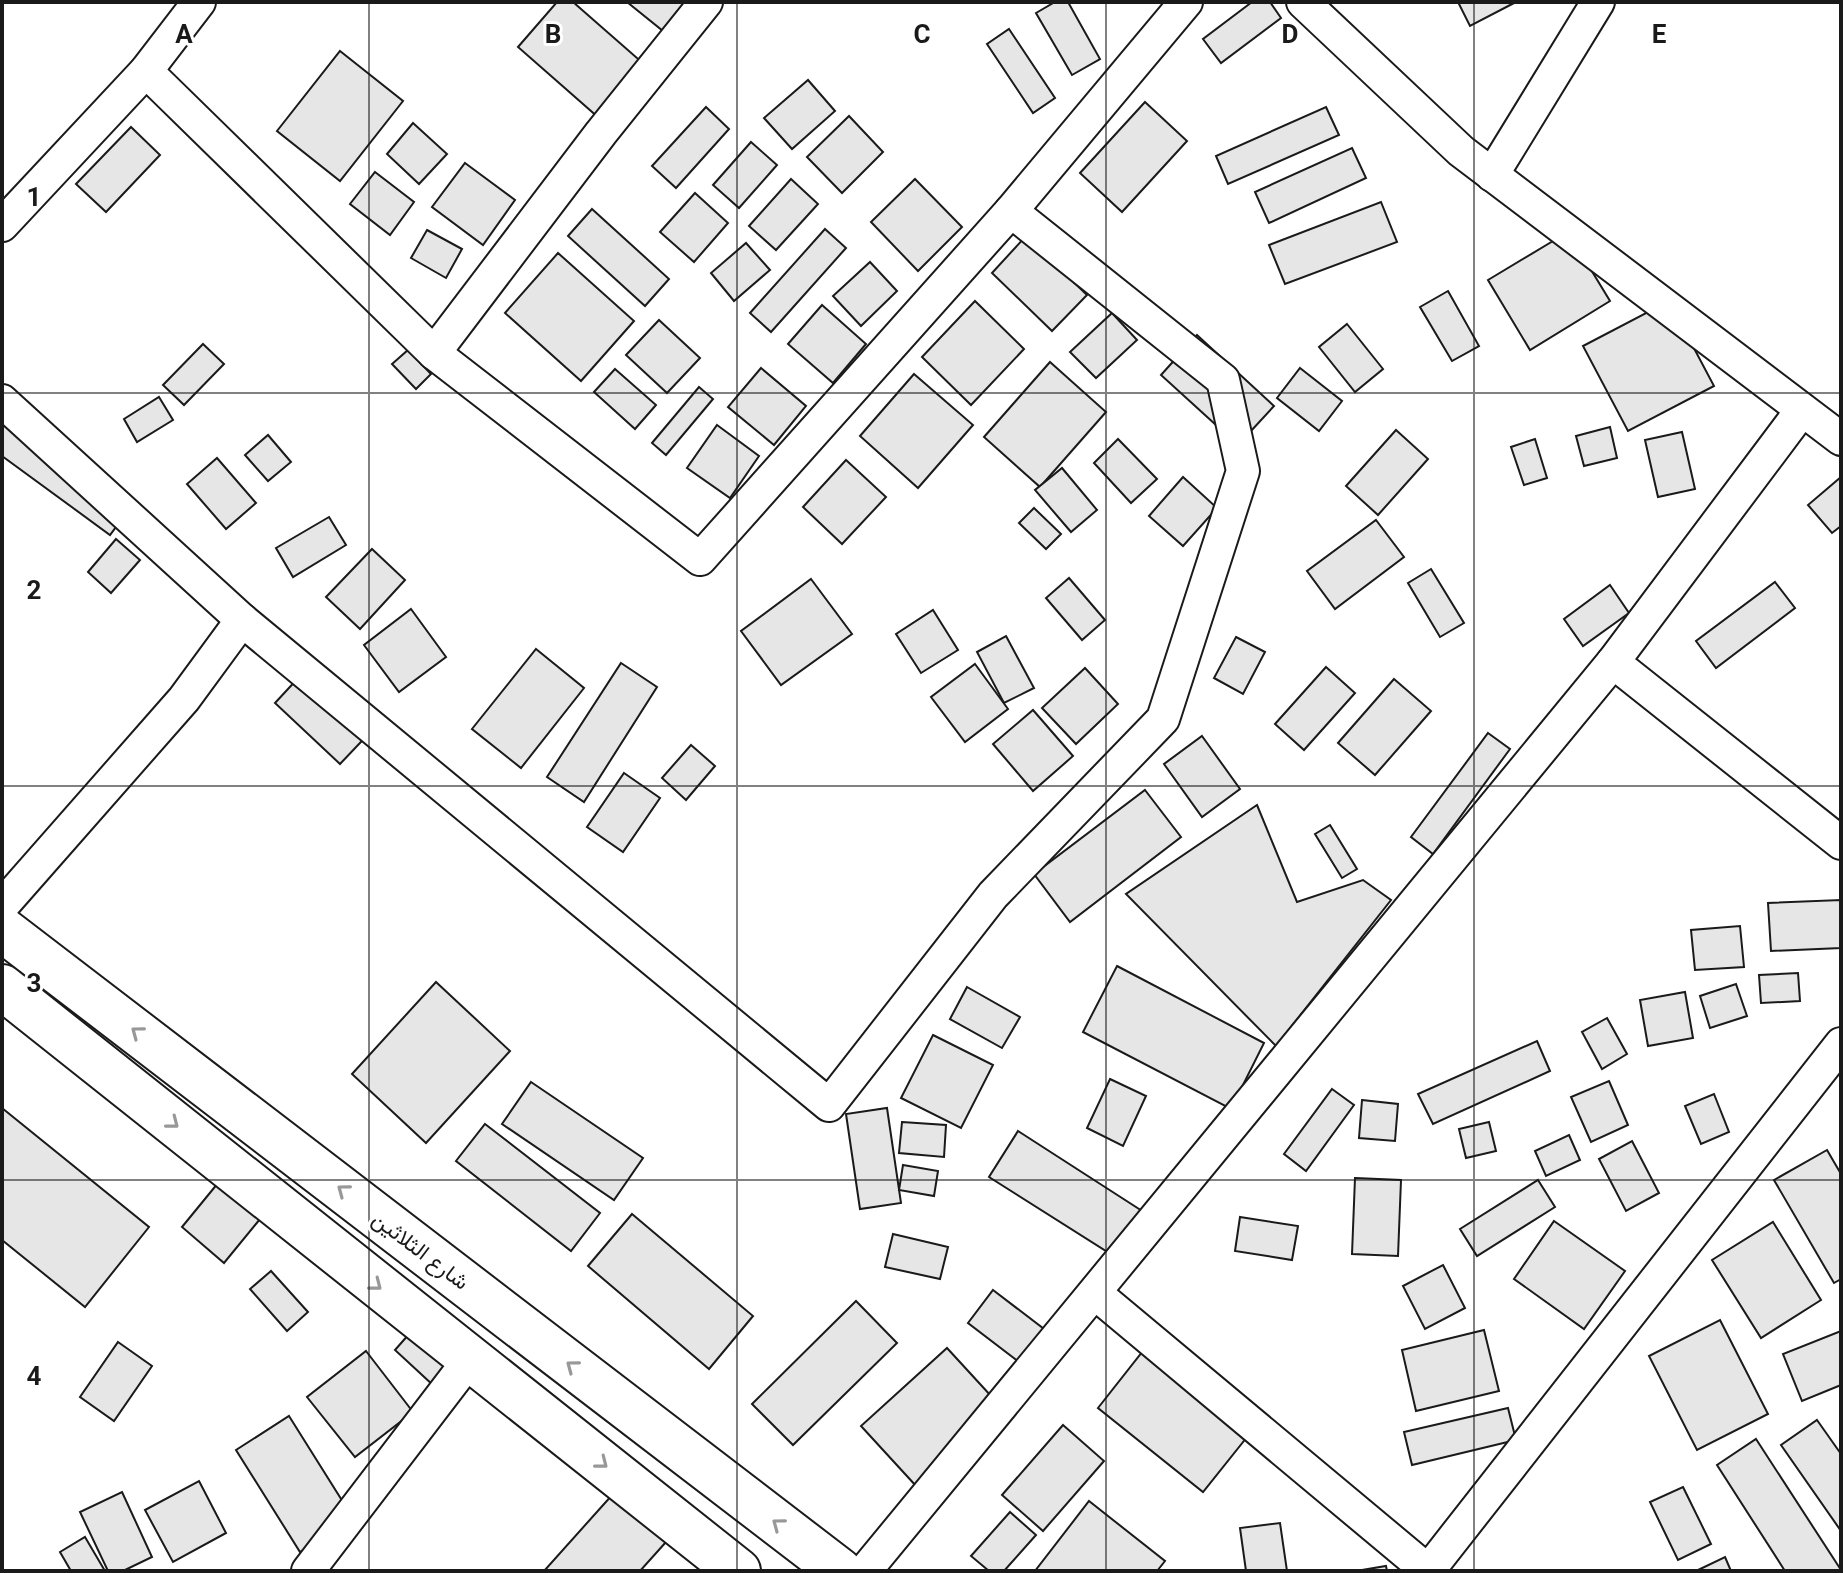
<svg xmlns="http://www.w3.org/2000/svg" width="1843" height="1573" font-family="Roboto,Vazirmatn,sans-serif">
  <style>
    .building { fill: #e6e6e6; stroke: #1a1a1a; stroke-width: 2 }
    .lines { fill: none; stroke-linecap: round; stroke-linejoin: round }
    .street-casing { stroke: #1a1a1a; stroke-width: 36 }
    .secondary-casing { stroke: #1a1a1a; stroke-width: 48 }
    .street { stroke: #fff; stroke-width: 32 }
    .secondary { stroke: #fff; stroke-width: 44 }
    .oneway { stroke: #989898 }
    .grid { fill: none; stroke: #1a1a1a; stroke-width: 2; stroke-opacity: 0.55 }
    .labels { text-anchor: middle; stroke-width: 6; stroke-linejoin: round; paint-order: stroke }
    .street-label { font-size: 22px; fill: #1a1a1a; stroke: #fff }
    .grid-label { font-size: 26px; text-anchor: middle; font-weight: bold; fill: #1a1a1a; stroke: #fff; stroke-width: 6; stroke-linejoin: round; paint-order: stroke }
  </style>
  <rect width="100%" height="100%" fill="#fff"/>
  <g class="building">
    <path d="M557,2H573L645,65L599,118L518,47Z"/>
    <path d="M627,2H694L668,35Z"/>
    <path d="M1055,2H1068L1100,59L1072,75L1036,13Z"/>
    <path d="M1252,2H1270L1281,18L1221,63L1203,39Z"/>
    <path d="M1458,2H1516L1470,26Z"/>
    <path d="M1009,29L1055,98L1033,113L987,44Z"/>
    <path d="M340,51L403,101L340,181L277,131Z"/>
    <path d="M808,80L835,111L792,149L764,118Z"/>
    <path d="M1145,102L1187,141L1122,212L1080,173Z"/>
    <path d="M706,107L729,129L676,188L652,166Z"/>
    <path d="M1326,107L1339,135L1228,184L1216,156Z"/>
    <path d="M849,116L883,152L842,193L807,157Z"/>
    <path d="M413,123L447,154L419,184L387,154Z"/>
    <path d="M131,127L160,155L106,212L76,184Z"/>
    <path d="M751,142L777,165L739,208L713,185Z"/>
    <path d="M1352,148L1366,178L1269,223L1255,192Z"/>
    <path d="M465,163L515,200L483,245L432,207Z"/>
    <path d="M375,172L414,202L390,235L350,204Z"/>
    <path d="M791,179L818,204L776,250L749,226Z"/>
    <path d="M915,179L962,227L918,271L871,222Z"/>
    <path d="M695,193L728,223L694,262L660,232Z"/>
    <path d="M1381,202L1397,242L1285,284L1269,245Z"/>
    <path d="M592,209L669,279L645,306L568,236Z"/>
    <path d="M825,229L846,248L771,332L750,313Z"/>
    <path d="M427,230L462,249L446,278L411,258Z"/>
    <path d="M1568,232L1610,301L1530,350L1488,280Z"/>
    <path d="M1026,236L1087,295L1052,331L992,273Z"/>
    <path d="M746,243L770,270L734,301L711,273Z"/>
    <path d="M558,253L634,321L581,381L505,313Z"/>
    <path d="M870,262L897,291L861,326L833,296Z"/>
    <path d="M1448,291L1479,346L1452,361L1420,307Z"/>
    <path d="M975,301L1024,349L971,405L922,357Z"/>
    <path d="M1669,301L1714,386L1628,431L1583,346Z"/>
    <path d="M822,305L866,344L833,383L788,344Z"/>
    <path d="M1112,313L1137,340L1096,378L1070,352Z"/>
    <path d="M659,320L700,358L667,393L626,355Z"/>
    <path d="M1347,324L1383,369L1355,392L1319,347Z"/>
    <path d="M1197,335L1274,406L1238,445L1161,375Z"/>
    <path d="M203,344L224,364L184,405L163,385Z"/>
    <path d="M408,350L431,374L416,389L392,364Z"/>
    <path d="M1050,362L1106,412L1040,487L984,437Z"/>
    <path d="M761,368L806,406L774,445L728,407Z"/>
    <path d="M1300,368L1342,401L1319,431L1277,398Z"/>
    <path d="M615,369L656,405L635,429L594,392Z"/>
    <path d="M914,374L973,425L918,488L860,436Z"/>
    <path d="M699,387L713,399L666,455L652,443Z"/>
    <path d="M159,397L173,420L137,442L124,419Z"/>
    <path d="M2,411L133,504L110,535L2,456Z"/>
    <path d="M717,425L759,456L730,498L687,468Z"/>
    <path d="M1610,427L1617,458L1584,466L1576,436Z"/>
    <path d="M1396,430L1428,459L1378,515L1346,486Z"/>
    <path d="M1682,432L1695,489L1658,497L1645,440Z"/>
    <path d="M268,435L291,462L268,481L245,455Z"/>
    <path d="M1118,439L1157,479L1131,503L1094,463Z"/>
    <path d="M1535,439L1547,478L1524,485L1511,447Z"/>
    <path d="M217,458L256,503L226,529L187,484Z"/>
    <path d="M846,460L886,497L842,544L803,507Z"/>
    <path d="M1062,468L1097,510L1071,532L1035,490Z"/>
    <path d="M1183,477L1217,508L1183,546L1149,516Z"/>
    <path d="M1841,477V526L1832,533L1808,505Z"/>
    <path d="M1034,508L1061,534L1046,549L1019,523Z"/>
    <path d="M329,517L346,545L293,577L276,548Z"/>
    <path d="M1376,520L1404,557L1335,609L1307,571Z"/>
    <path d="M116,539L140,560L111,593L88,572Z"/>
    <path d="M372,549L405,580L360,629L326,597Z"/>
    <path d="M1431,569L1464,623L1440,637L1408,583Z"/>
    <path d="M1069,578L1105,620L1082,640L1046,598Z"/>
    <path d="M811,579L852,634L781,685L741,631Z"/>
    <path d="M1775,582L1795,608L1716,668L1696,641Z"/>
    <path d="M1610,585L1629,613L1583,646L1564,619Z"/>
    <path d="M411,609L446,657L399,692L364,645Z"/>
    <path d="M933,610L958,650L921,673L896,634Z"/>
    <path d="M1006,636L1034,688L1004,703L977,652Z"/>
    <path d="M1236,637L1265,652L1243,694L1214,678Z"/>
    <path d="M536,649L584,688L521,768L472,729Z"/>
    <path d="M313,662L378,724L340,764L275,703Z"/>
    <path d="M621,663L657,687L584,802L547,777Z"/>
    <path d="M975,664L1008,709L965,742L931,697Z"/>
    <path d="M1326,667L1355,693L1304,750L1275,724Z"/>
    <path d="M1085,668L1118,704L1076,744L1042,708Z"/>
    <path d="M1394,679L1431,711L1375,775L1338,743Z"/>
    <path d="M1033,710L1073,756L1033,791L993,744Z"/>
    <path d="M1488,733L1510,749L1433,854L1411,837Z"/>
    <path d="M1202,736L1240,789L1202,817L1164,764Z"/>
    <path d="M691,745L715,766L686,800L662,778Z"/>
    <path d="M624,773L660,798L623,852L587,827Z"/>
    <path d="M1145,790L1181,837L1070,922L1034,874Z"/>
    <path d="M1257,805L1297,902L1363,880L1391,900L1276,1046L1126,894Z"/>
    <path d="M1330,825L1357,869L1342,878L1315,834Z"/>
    <path d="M1841,900V948L1771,951L1768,903Z"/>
    <path d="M1740,926L1744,967L1695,970L1691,930Z"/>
    <path d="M1117,966L1264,1043L1231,1109L1083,1032Z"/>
    <path d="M1798,973L1800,1001L1761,1003L1759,975Z"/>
    <path d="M436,982L510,1051L426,1143L352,1074Z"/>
    <path d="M1736,984L1747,1016L1710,1028L1700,996Z"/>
    <path d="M967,987L1020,1017L1002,1048L950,1019Z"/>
    <path d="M1685,992L1693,1038L1648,1046L1640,1000Z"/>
    <path d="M1607,1018L1627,1054L1602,1069L1582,1032Z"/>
    <path d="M933,1035L993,1065L961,1128L901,1098Z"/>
    <path d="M1537,1041L1550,1071L1433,1124L1418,1094Z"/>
    <path d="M1110,1079L1146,1096L1123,1146L1087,1128Z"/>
    <path d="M1609,1081L1628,1125L1591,1142L1571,1097Z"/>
    <path d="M531,1082L643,1158L614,1200L502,1124Z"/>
    <path d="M1332,1089L1354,1105L1306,1171L1284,1154Z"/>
    <path d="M1714,1094L1729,1132L1701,1144L1685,1106Z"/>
    <path d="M1362,1100L1398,1104L1395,1141L1359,1138Z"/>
    <path d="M2,1108L149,1227L85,1307L2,1240Z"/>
    <path d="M887,1108L901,1203L860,1209L846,1114Z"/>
    <path d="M902,1122L946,1125L944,1157L899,1153Z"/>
    <path d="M1489,1122L1496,1151L1466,1158L1459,1129Z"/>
    <path d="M485,1124L600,1213L571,1251L456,1161Z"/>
    <path d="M1018,1131L1153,1218L1125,1263L989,1177Z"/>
    <path d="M1569,1135L1580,1160L1546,1176L1535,1151Z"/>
    <path d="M1632,1141L1659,1193L1626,1211L1599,1159Z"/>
    <path d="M1827,1150L1841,1174V1279L1834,1283L1774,1180Z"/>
    <path d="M903,1165L938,1171L934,1196L899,1190Z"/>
    <path d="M1355,1178L1401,1180L1398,1256L1352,1254Z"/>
    <path d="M1538,1180L1555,1207L1477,1256L1460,1229Z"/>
    <path d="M218,1183L260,1219L224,1263L182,1227Z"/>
    <path d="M632,1214L753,1316L709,1369L588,1266Z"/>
    <path d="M1240,1217L1298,1226L1292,1260L1235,1251Z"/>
    <path d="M1554,1221L1625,1271L1584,1329L1514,1279Z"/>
    <path d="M1773,1222L1821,1300L1761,1338L1712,1260Z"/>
    <path d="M893,1234L948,1247L940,1279L885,1267Z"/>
    <path d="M1443,1265L1465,1308L1425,1329L1403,1286Z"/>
    <path d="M271,1271L308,1312L287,1331L250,1289Z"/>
    <path d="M993,1290L1061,1342L1036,1375L968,1323Z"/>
    <path d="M856,1301L897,1343L793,1445L752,1404Z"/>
    <path d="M1720,1320L1768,1414L1697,1450L1649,1356Z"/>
    <path d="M417,1325L457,1361L434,1386L395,1350Z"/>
    <path d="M1484,1330L1499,1391L1416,1411L1402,1350Z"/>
    <path d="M1841,1331V1385L1802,1401L1783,1354Z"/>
    <path d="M1154,1337L1259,1422L1203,1492L1098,1408Z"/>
    <path d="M118,1342L152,1366L114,1421L80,1397Z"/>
    <path d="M947,1348L1003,1409L917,1487L861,1426Z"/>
    <path d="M366,1351L413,1412L355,1457L307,1397Z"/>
    <path d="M1508,1408L1516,1440L1412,1465L1404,1432Z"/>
    <path d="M289,1416L353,1518L300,1552L236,1450Z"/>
    <path d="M1817,1420L1841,1454V1531L1781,1445Z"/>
    <path d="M1063,1425L1104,1461L1043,1531L1002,1495Z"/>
    <path d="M1756,1439L1841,1570V1571H1785L1717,1465Z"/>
    <path d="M199,1481L226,1533L173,1562L145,1510Z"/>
    <path d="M1683,1487L1711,1544L1678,1560L1650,1502Z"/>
    <path d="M122,1492L152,1557L123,1571H108L80,1512Z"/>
    <path d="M613,1494L666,1542L640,1571H544Z"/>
    <path d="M1089,1501L1165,1561L1157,1571H1035Z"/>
    <path d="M1010,1512L1036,1535L1004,1571H989L971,1556Z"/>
    <path d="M1280,1523L1287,1571H1246L1240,1528Z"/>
    <path d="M85,1537L105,1571H71L60,1552Z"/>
    <path d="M1725,1557L1731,1571H1696Z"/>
    <path d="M1386,1566L1387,1571H1356Z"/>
  </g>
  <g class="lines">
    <defs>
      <g id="street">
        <path d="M1303,2L1461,151L1841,439"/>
        <path d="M146,71L434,353L601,133L706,2"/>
        <path d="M1492,175L1598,2"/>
        <path d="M2,225L146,71L199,2"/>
        <path d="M434,353L700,559L1011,211"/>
        <path d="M2,401L242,620L829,1105L993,895L1163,719L1243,471L1223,380L1011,211L1186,2"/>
        <path d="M1613,662L1841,843"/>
        <path d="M2,906L184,699L242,620"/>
        <path d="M1095,1293L1428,1571"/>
        <path d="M308,1571L470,1359"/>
        <path d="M865,1571L1613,662L1802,410"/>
        <path d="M1428,1571L1841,1044"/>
      </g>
      <g id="secondary">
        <path d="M2,929L840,1571"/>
        <path d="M2,987L738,1571"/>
      </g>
    </defs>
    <use href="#street" class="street-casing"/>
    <use href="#secondary" class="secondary-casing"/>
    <use href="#street" class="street"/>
    <use href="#secondary" class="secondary"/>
  </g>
  <defs><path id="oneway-chevron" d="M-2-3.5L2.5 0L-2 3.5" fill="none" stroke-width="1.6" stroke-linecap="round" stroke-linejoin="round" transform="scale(2)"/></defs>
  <g class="oneway">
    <use href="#oneway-chevron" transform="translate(137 1032) rotate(-143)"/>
    <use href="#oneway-chevron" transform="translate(173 1123) rotate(38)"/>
    <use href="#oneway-chevron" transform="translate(343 1190) rotate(-143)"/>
    <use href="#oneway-chevron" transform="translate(376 1285) rotate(38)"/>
    <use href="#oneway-chevron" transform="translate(572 1366) rotate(-143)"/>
    <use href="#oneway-chevron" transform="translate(602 1463) rotate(38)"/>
    <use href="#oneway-chevron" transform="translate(778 1524) rotate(-143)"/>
  </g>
  <path class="grid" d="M369,2V1571M737,2V1571M1106,2V1571M1474,2V1571M2,393H1841M2,786H1841M2,1180H1841"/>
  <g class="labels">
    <g class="street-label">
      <text transform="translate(421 1250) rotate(37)" y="8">شارع الثلاثين</text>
    </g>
  </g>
  <g class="grid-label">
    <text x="184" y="43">A</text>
    <text x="553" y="43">B</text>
    <text x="922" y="43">C</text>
    <text x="1290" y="43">D</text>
    <text x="1659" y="43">E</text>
    <text x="34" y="206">1</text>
    <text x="34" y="599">2</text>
    <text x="34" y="992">3</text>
    <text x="34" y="1385">4</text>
  </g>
  <rect width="1843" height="1573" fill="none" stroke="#1a1a1a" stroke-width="8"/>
</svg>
